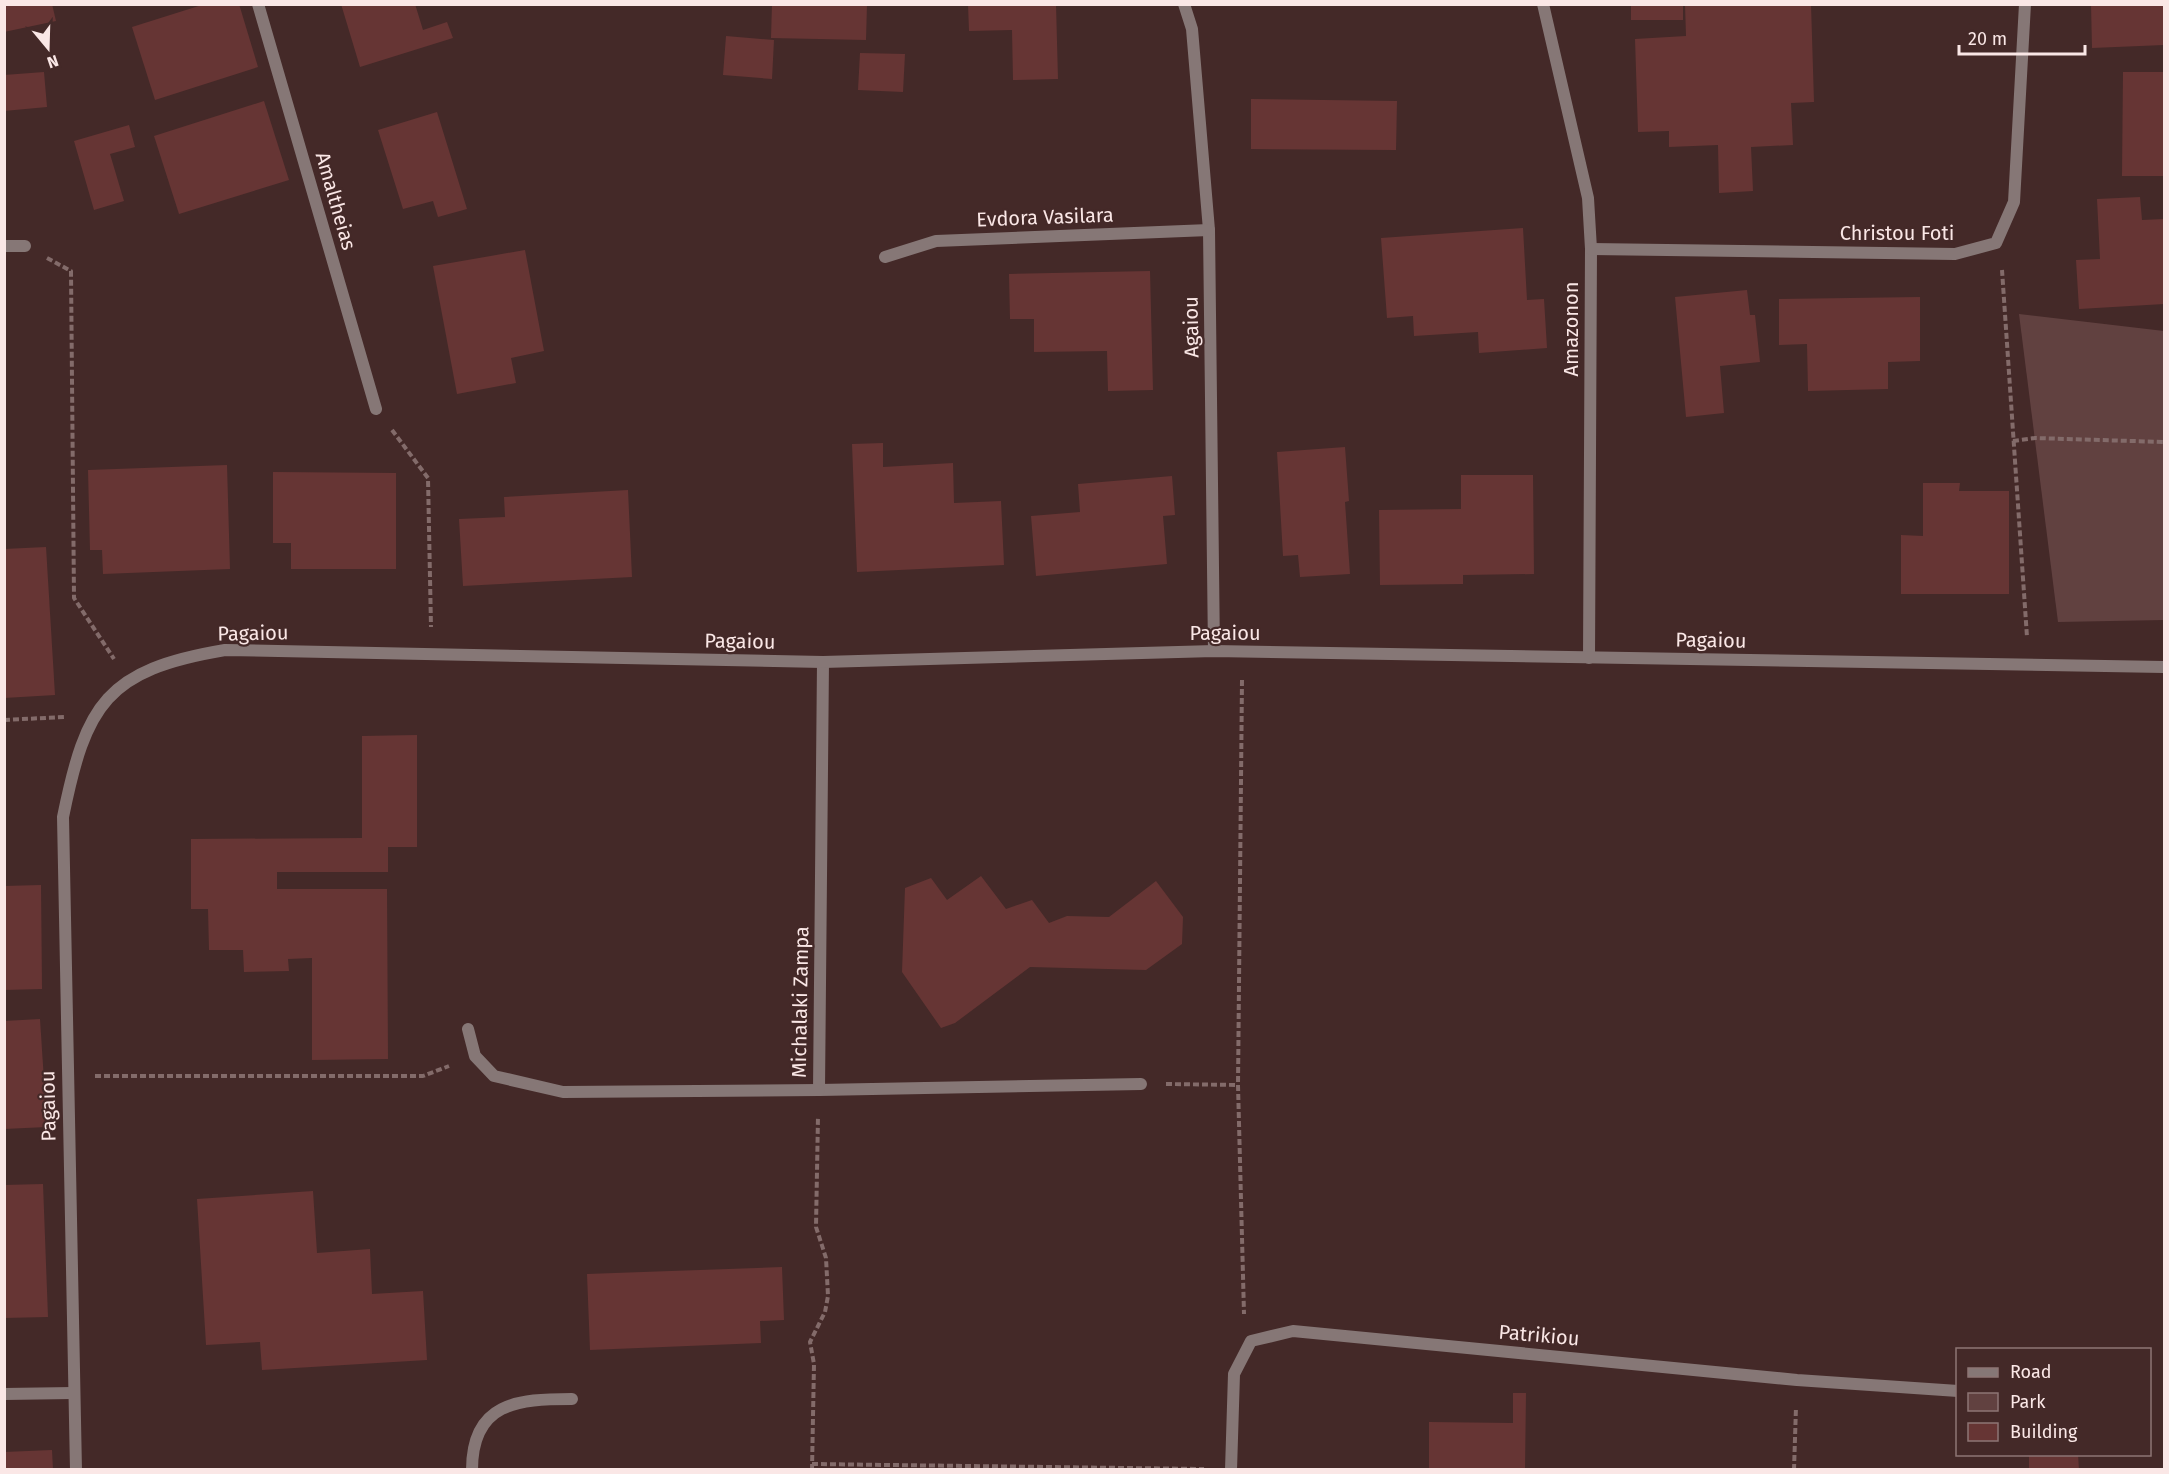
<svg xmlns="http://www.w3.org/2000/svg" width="2169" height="1474" font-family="'Fira Sans',sans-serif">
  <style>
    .green { fill: #614140 }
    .building { fill: #663534 }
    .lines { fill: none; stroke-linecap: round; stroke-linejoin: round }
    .path { stroke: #836b6a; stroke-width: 4; stroke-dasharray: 6 3; stroke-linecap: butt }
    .service { stroke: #867776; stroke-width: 12 }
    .minor { stroke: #867776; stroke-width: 12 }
    .labels { text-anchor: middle; stroke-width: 4.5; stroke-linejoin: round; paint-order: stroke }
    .street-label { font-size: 20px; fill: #fae7e6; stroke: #442928 }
  </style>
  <rect width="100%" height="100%" fill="#442928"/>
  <path class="green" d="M2019,314L2164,331V620L2058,622Z"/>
  <g class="building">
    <path d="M4,4H52L56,21L4,32Z"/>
    <path d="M205,4H239L258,67L155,100L132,27Z"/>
    <path d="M341,4H415L423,30L447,22L453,38L360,67Z"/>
    <path d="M772,4H867L866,40L771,38Z"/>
    <path d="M968,4H1056L1058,79L1013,80L1012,30L969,31Z"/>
    <rect x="1631" y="4" width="52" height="16"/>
    <path d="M1685,4H1811L1814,102L1791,103L1793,145L1751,147L1753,191L1719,193L1718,145L1669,147V131L1638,132L1635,39L1686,36Z"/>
    <path d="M2091,4H2164V45L2092,48Z"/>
    <path d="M726,36L774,40L772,79L723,75Z"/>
    <path d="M860,53L905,54L903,92L858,90Z"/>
    <path d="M44,72L47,107L4,111V75Z"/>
    <path d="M2123,72H2164V176H2122Z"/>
    <path d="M1251,99L1397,101L1396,150L1251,149Z"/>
    <path d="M264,101L289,180L179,214L154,136Z"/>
    <path d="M437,112L467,209L438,217L433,201L403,209L378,130Z"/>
    <path d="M129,125L135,147L110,154L124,201L94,210L74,141Z"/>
    <path d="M2140,197L2142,220L2164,219V304L2079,309L2076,260L2100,259L2097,199Z"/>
    <path d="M1523,228L1527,300L1544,299L1547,348L1479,353L1478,332L1414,336L1413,316L1387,318L1381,238Z"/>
    <path d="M525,250L544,351L511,358L516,383L457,394L433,266Z"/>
    <path d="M1150,271L1153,390L1108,391L1107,351L1034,352V319H1010L1009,274Z"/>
    <path d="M1747,290L1750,315H1755L1760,362L1720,366L1724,413L1686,417L1675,297Z"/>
    <path d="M1920,297V361L1888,362V389L1808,391L1807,344L1779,345V299Z"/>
    <path d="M883,443V467L953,463L954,503L1001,501L1004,565L857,572L852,444Z"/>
    <path d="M1345,447L1349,501L1345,502L1350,574L1300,577L1298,555L1283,556L1277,452Z"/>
    <path d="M227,465L230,569L103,574L102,550H90L88,470Z"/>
    <path d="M273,472L396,473V569H291V543H273Z"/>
    <path d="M1461,475H1533L1534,574L1463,575V584L1380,585L1379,510L1461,509Z"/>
    <path d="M1172,476L1175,515L1163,516L1167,564L1036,576L1031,516L1080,512L1078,484Z"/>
    <path d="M1923,483H1960L1959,491H2009V594H1901V535L1923,536Z"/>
    <path d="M628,490L632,577L463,586L459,519L505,517L504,497Z"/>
    <path d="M46,547L55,695L4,698V549Z"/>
    <path d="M417,735V847H388V872H277V889H387L388,1059L312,1060V958L288,959L289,971L244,972L243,950H209L208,909H191V839L362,838V736Z"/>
    <path d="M981,876L1006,909L1032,900L1049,923L1067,916L1109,917L1156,881L1183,917L1182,944L1146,970L1030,967L955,1023L941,1028L902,972L905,888L931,878L947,900Z"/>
    <path d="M41,885L42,989L4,990V886Z"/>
    <path d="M40,1019L47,1127L4,1129V1021Z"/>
    <path d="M43,1184L48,1317L4,1318V1185Z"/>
    <path d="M313,1191L317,1253L370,1249L372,1294L423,1291L427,1360L262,1370L260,1342L206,1345L197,1199Z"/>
    <path d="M782,1267L784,1320L760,1321L761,1343L590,1350L587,1274Z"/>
    <path d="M1513,1393H1526L1525,1470H1429V1422L1513,1423Z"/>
    <path d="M52,1450L53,1470H4V1452Z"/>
    <path d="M2029,1454H2078L2079,1470H2029Z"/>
  </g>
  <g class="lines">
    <g class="path">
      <path d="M47,258L71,271L74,598L114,659"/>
      <path d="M2002,270L2027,637"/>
      <path d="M392,430L428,478L431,627"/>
      <path d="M2013,441L2035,438L2164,442"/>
      <path d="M1242,680L1238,1085L1244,1314"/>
      <path d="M4,720L64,717"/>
      <path d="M95,1076H423L449,1066"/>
      <path d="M1166,1084L1238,1085"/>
      <path d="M812,1464L1204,1469"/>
      <path d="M812,1470L814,1364L810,1342L825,1312L828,1296L826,1258L816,1227L818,1116"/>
      <path d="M1794,1470L1796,1407"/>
    </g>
    <path class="service" d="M472,1470C472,1402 518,1399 572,1399"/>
    <g class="minor">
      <path d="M258,4L376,409"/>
      <path d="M1184,4L1192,29L1209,230L1214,651"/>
      <path d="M1543,4L1588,198L1591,249L1589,658"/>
      <path d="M4,246H25"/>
      <path d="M1591,249L1955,254L1996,243L2014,202L2025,4"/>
      <path d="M885,257L936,241L1209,230"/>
      <path d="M823,662L819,1090L1141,1084"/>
      <path d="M468,1029L475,1056L494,1076L563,1092L819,1090"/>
      <path d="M4,1394L73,1393"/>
      <path d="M76,1470L63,817C86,704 106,670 225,650L823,662L1214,651L2164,667"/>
      <path d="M1231,1470L1234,1374L1251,1341L1293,1331L1797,1380L1958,1391"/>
    </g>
  </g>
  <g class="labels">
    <g class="street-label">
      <text transform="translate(336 201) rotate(74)" y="7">Amaltheias</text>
      <text transform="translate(1045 217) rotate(-2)" y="7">Evdora Vasilara</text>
      <text x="1897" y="240">Christou Foti</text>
      <text transform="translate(1191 327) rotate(-91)" y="7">Agaiou</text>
      <text transform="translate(1571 329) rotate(-90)" y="7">Amazonon</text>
      <text transform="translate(253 633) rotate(-1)" y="7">Pagaiou</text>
      <text x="1225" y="640">Pagaiou</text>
      <text transform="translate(1711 640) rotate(1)" y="7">Pagaiou</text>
      <text transform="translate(740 641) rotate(1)" y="7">Pagaiou</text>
      <text transform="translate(800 1002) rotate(-89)" y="7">Michalaki Zampa</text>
      <text transform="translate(48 1106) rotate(-91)" y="7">Pagaiou</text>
      <text transform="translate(1539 1335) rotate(5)" y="7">Patrikiou</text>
    </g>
  </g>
  <rect width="2169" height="1474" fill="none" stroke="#fae7e6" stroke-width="12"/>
  <rect x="1956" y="1348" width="195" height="108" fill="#442928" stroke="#8d7574" stroke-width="1.5"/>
  <rect x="1968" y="1368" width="30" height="9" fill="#867776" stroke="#8d7574" stroke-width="1.5"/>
  <text x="2010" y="1378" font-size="18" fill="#fae7e6">Road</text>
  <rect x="1968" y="1393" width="30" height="18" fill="#614140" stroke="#8d7574" stroke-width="1.5"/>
  <text x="2010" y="1408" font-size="18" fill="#fae7e6">Park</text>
  <rect x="1968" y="1423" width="30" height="18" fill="#663534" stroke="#8d7574" stroke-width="1.5"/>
  <text x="2010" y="1438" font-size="18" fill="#fae7e6">Building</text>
  <g transform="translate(48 48) rotate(161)" stroke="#442928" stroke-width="4.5" paint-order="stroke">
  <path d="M0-4.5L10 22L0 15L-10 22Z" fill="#fae7e6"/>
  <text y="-9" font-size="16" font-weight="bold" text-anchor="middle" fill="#fae7e6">N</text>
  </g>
  <path d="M1959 45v9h126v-9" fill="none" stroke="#fae7e6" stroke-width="3"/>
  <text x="1968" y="45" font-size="18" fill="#fae7e6" stroke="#442928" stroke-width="4.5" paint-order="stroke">20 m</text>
</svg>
